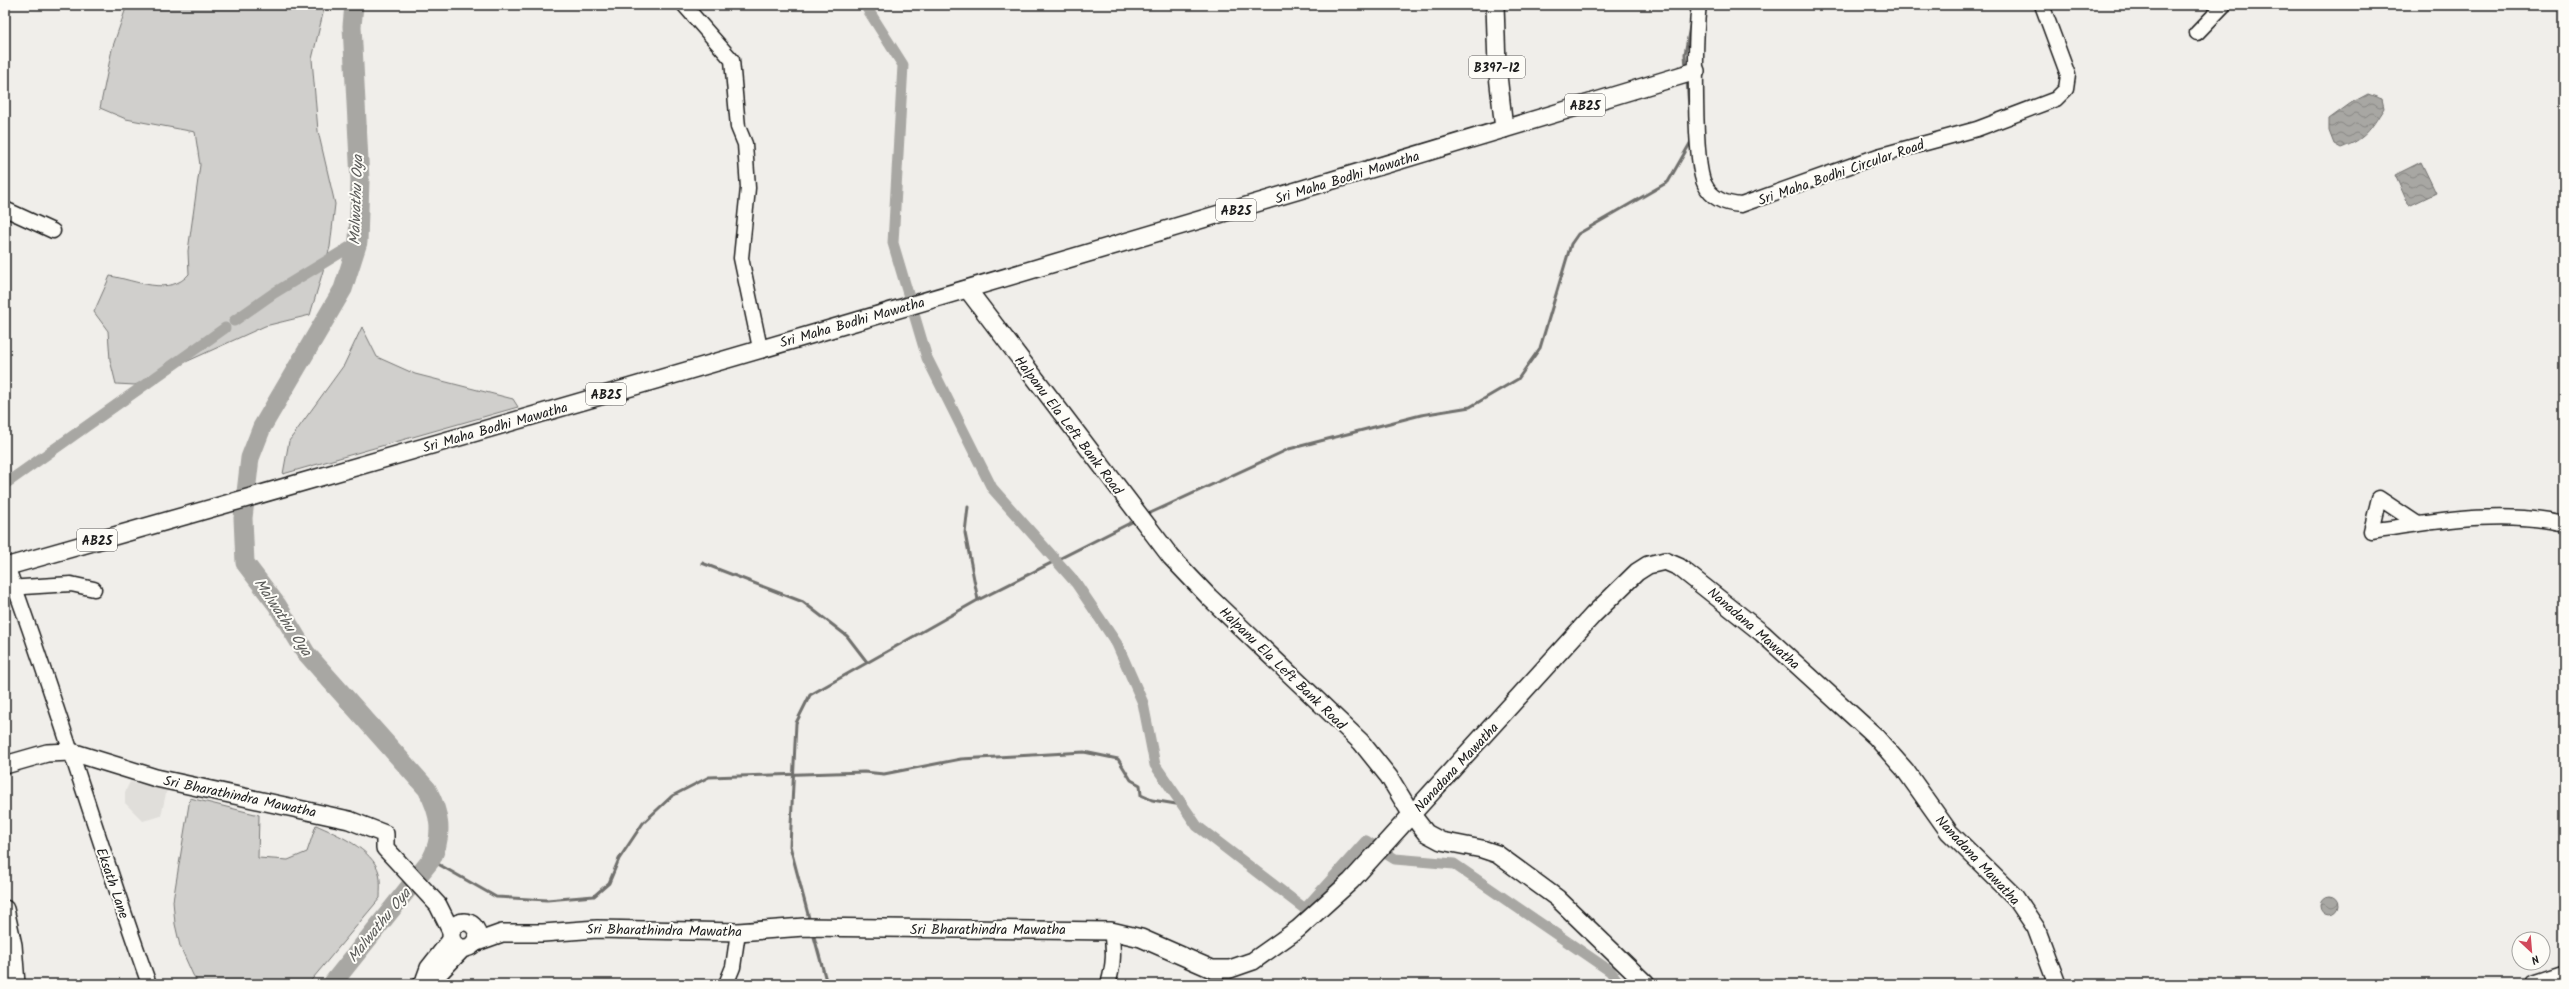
<svg xmlns="http://www.w3.org/2000/svg" width="2569" height="989" font-family="Kalam,sans-serif">
  <style>
    .built { fill: #e0deda }
    .green { fill: #d0cfcc; stroke: #767674 }
    .water { fill: url(#water-waves); stroke: #706f6d }
    .lines { fill: none; stroke-linecap: round; stroke-linejoin: round }
    .stream { stroke: #706f6d; stroke-width: 3 }
    .canal { stroke: #a8a7a3; stroke-width: 11 }
    .river { stroke: #a8a7a3; stroke-width: 19 }
    .minor-casing { stroke: #1c1c1c; stroke-width: 17 }
    .major-casing { stroke: #1c1c1c; stroke-width: 20 }
    .minor { stroke: #fdfcf7; stroke-width: 14 }
    .major { stroke: #fdfcf7; stroke-width: 17 }
    .labels { text-anchor: middle; stroke-width: 4; stroke-linejoin: round; paint-order: stroke }
    .shield { fill: #fdfcf7; stroke: #605f5e; stroke-width: 1 }
    .shield-label { font-size: 13px; font-weight: bold; fill: #1c1c1c }
    .street-label { font-size: 14px; fill: #1c1c1c; stroke: #fdfcf7 }
    .water-label { font-size: 15px; font-style: italic; fill: #5b5b59; stroke: #fdfcf7 }
  </style>
  <defs>
    <pattern id="water-waves" width="16" height="10" patternUnits="userSpaceOnUse"><rect width="16" height="10" fill="#a8a7a3"/><path d="M0 5q4-4 8 0t8 0" fill="none" stroke="#888784"/></pattern>
  </defs>
  <rect width="100%" height="100%" fill="#f0eeea"/>
  <filter id="ink" filterUnits="userSpaceOnUse"><feTurbulence type="fractalNoise" baseFrequency=".025" numOctaves="2"/><feDisplacementMap in="SourceGraphic" scale="8" xChannelSelector="R" yChannelSelector="G"/><feConvolveMatrix kernelMatrix="1 2 1 2 8 2 1 2 1" color-interpolation-filters="sRGB"/></filter>
  <g filter="url(#ink)">
    <path class="built" d="M130,782L167,789L161,816L143,821L125,803V792Z"/>
    <g class="green">
      <path d="M127,5H325L312,59L318,131L335,204L330,247L310,315L265,326L135,385L116,384L110,360L108,331L94,312L110,276C135,280 170,297 189,274L188,251L200,165L195,132L126,119L100,108L112,49Z"/>
      <path d="M362,327L377,357L415,374L513,399L518,407L283,474L289,441L344,365Z"/>
      <path d="M190,798L259,815L258,858L288,860L307,852L316,825C336,834 373,849 379,873C381,881 380,891 380,898L308,984H199L193,975L180,946L175,924L173,901Z"/>
    </g>
    <g class="water">
      <path d="M2368,94L2382,99L2384,108C2370,130 2366,139 2341,148L2334,144L2329,131V119L2351,103Z"/>
      <path d="M2421,162L2436,193L2409,206L2395,175Z"/>
      <circle cx="2330" cy="905" r="9"/>
    </g>
    <g class="lines">
      <g class="stream">
        <path d="M1686,68L1685,54L1691,21"/>
        <path d="M1687,80L1689,108"/>
        <path d="M968,507L965,533L978,600"/>
        <path d="M1146,515L1289,449L1421,415L1470,407L1518,379L1540,348L1571,244L1578,234L1668,182L1692,140"/>
        <path d="M702,563L803,602L847,636L867,662"/>
        <path d="M431,860L496,897L547,900L594,896L609,883L619,859L643,823L672,796L709,777L864,772L884,774L961,759L1084,752L1118,759L1131,780L1140,785L1141,795L1152,800L1182,805"/>
        <path d="M810,922L790,846L796,723L810,695L978,600L1136,520"/>
        <path d="M813,933L827,984"/>
      </g>
      <g class="canal">
        <path d="M865,5L903,65L893,243L927,358L992,488L1076,583L1117,644L1143,703L1155,765L1197,826L1305,909L1366,841L1395,859L1454,864L1610,971L1620,984"/>
        <path d="M234,321L274,293L358,242"/>
        <path d="M5,484L225,328"/>
      </g>
      <path class="river" d="M332,984L431,860C444,835 440,813 427,789L306,653L277,605L245,563L243,518L250,458L262,427L343,289L358,242L360,180L352,26L354,5"/>
      <defs>
        <g id="minor">
          <path d="M684,5L732,60L738,127L745,144L748,188L741,258L760,348"/>
          <path d="M1699,5C1695,34 1693,164 1705,185C1712,199 1726,204 1741,205L1878,156L1977,129L2056,99L2066,89L2068,75L2042,5"/>
          <path d="M2197,33L2224,5"/>
          <path d="M5,209L53,231"/>
          <path d="M2418,524L2379,498L2371,531C2433,522 2502,509 2564,524"/>
          <path d="M7,566C58,704 99,845 149,984"/>
          <path d="M7,588L71,584L94,589"/>
          <path d="M726,984L733,967L738,932"/>
          <path d="M1108,984C1114,965 1114,950 1111,931"/>
        </g>
        <g id="major">
          <path d="M1495,5L1497,66L1504,129"/>
          <path d="M968,290L1171,557L1209,597L1361,742L1389,777L1412,815L1426,833L1441,841L1482,849L1497,854L1557,898L1646,984"/>
          <path d="M5,567C570,407 1134,241 1696,71"/>
          <path d="M5,765L47,753L72,752L156,778L349,820L385,834V848L438,905L451,931"/>
          <path d="M5,909L13,945L16,984"/>
          <circle cx="464" cy="935" r="13"/>
          <path d="M474,943L502,933H543L597,929L738,932L804,927L1111,931L1141,938L1212,969H1230L1253,961L1298,929L1351,881L1593,615L1637,572L1648,565L1665,561L1679,567L1762,633L1875,736L1905,770L1949,832L2015,897L2036,928L2057,984"/>
          <path d="M425,979L429,968L451,940"/>
          <path d="M422,984L441,971L462,949"/>
          <path d="M2534,984L2564,974"/>
        </g>
      </defs>
      <use href="#minor" class="minor-casing"/>
      <use href="#major" class="major-casing"/>
      <use href="#minor" class="minor"/>
      <use href="#major" class="major"/>
    </g>
  </g>
  <g class="labels">
    <g class="shield">
      <rect x="1469" y="56" width="56" height="22" rx="3"/>
      <rect x="1565" y="94" width="40" height="22" rx="3"/>
      <rect x="1216" y="199" width="40" height="22" rx="3"/>
      <rect x="586" y="383" width="40" height="22" rx="3"/>
      <rect x="77" y="529" width="40" height="22" rx="3"/>
    </g>
    <g class="shield-label">
      <text x="1497" y="72">B397-12</text>
      <text x="1585" y="110">AB25</text>
      <text x="1236" y="215">AB25</text>
      <text x="606" y="399">AB25</text>
      <text x="97" y="545">AB25</text>
    </g>
    <g class="street-label">
      <text transform="translate(1841 172) rotate(-19)" y="5">Sri Maha Bodhi Circular Road</text>
      <text transform="translate(1347 177) rotate(-17)" y="5">Sri Maha Bodhi Mawatha</text>
      <text transform="translate(852 322) rotate(-16)" y="5">Sri Maha Bodhi Mawatha</text>
      <text transform="translate(1069 425) rotate(53)" y="5">Halpanu Ela Left Bank Road</text>
      <text transform="translate(495 427) rotate(-16)" y="5">Sri Maha Bodhi Mawatha</text>
      <text transform="translate(1754 628) rotate(41)" y="5">Nanadana Mawatha</text>
      <text transform="translate(1283 668) rotate(44)" y="5">Halpanu Ela Left Bank Road</text>
      <text transform="translate(1456 767) rotate(-47)" y="5">Nanadana Mawatha</text>
      <text transform="translate(240 796) rotate(12)" y="5">Sri Bharathindra Mawatha</text>
      <text transform="translate(1978 860) rotate(47)" y="5">Nanadana Mawatha</text>
      <text transform="translate(113 883) rotate(71)" y="5">Eksath Lane</text>
      <text x="988" y="934">Sri Bharathindra Mawatha</text>
      <text transform="translate(664 930) rotate(1)" y="5">Sri Bharathindra Mawatha</text>
    </g>
    <g class="water-label">
      <text transform="translate(356 200) rotate(-88)" y="5">Malwathu Oya</text>
      <text transform="translate(283 617) rotate(56)" y="5">Malwathu Oya</text>
      <text transform="translate(379 925) rotate(-51)" y="5">Malwathu Oya</text>
    </g>
  </g>
  <rect width="2569" height="989" fill="none" stroke="#fdfcf7" stroke-width="20"/>
  <rect x="10" y="10" width="2549" height="969" fill="none" stroke="#1c1c1c" stroke-width="1.5" filter="url(#ink)"/>
  <g transform="translate(2531 951) rotate(154)"><circle r="19" fill="#fdfcf7" stroke="#a3a29f"/>
  <path d="M0-3L7 15L0 10L-7 15Z" fill="#d1495b"/>
  <text y="-6" font-size="11" font-weight="bold" text-anchor="middle" fill="#1c1c1c">N</text>
  </g>
</svg>
